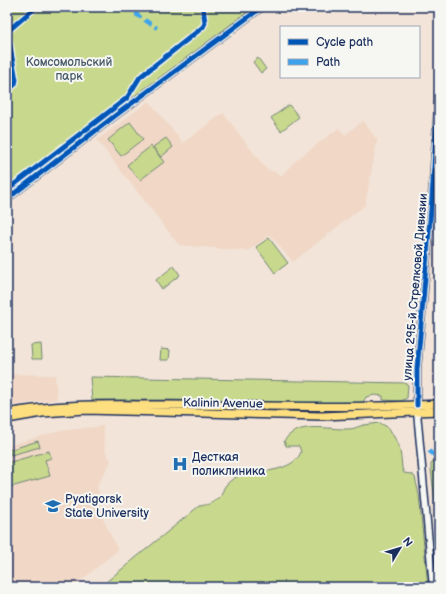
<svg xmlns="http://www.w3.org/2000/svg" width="446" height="594" font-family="'Balsamiq Sans',sans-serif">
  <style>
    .built { fill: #f0d7c6 }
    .green { fill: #c8d98d; stroke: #728476 }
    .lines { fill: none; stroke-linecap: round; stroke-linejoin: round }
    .minor-casing { stroke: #1b2f5e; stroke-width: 9 }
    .major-casing { stroke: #1b2f5e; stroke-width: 10 }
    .minor { stroke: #f6f6f2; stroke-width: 6 }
    .major { stroke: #fedf80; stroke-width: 7 }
    .quiet { stroke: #3da3ed; stroke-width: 4; stroke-dasharray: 8 4; stroke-linecap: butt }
    .cycleway-casing { stroke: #f6f6f2; stroke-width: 8 }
    .cycleway { stroke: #0057b8; stroke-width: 5 }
    .labels { text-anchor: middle; stroke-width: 4; stroke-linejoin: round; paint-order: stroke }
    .park-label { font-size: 12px; fill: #465a6a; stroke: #f6f6f2 }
    .street-label { font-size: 12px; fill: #1b2f5e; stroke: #f6f6f2 }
    .poi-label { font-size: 12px; fill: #1b2f5e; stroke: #f6f6f2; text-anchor: start }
  </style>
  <rect width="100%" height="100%" fill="#f2e4d8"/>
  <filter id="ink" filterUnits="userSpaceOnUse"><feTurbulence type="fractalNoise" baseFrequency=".025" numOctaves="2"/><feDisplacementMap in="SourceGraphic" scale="8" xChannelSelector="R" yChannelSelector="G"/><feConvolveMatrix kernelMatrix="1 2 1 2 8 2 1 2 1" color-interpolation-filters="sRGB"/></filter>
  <g filter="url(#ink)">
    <g class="built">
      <path d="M149,101L183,143L223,113L266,169L282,175L294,162L339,128L345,135L363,121L377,140L365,205L293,262L270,235L248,251L179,245L97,140Z"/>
      <path d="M7,374L55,375L57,399L8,406L7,399Z"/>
      <path d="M103,426L105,451L111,461L97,485L100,500L99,511L118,550L73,587H7V446L59,431Z"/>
    </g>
    <g class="green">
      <path d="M7,7H254L7,194Z"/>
      <path d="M258,58L266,69L261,73L253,62Z"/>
      <path d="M289,105L299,117L281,131L271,118Z"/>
      <path d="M130,122L143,139L121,156L108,140Z"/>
      <path d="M166,138L173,147L161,157L153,147Z"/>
      <path d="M151,146L164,162L140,180L127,165Z"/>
      <path d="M269,238L288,263L275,273L256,247Z"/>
      <path d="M174,266L180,275L162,289L156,280Z"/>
      <path d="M41,344L42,359H32L31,345Z"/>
      <path d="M161,349L170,350L169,360H160Z"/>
      <path d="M90,377L405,383L408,385L407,398L401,401L383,400V396L375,395L366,397L363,402L350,404L170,400H92Z"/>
      <path d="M380,423L389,428L399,446L401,457L402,468L404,473L411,474L415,477L419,495L428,587H100L199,506C206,505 213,504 219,498C223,495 222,489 226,485C231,479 242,473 250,472C256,470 262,472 268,471C281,469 297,464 301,452L299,446H286L284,441C298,420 328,430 349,429C354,429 359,426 364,425C369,424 375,424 380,423Z"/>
      <path d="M38,441L40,447L11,455L9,450Z"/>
      <path d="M49,451L51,458L45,460L50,476L7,488V463Z"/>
      <path d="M439,458V532L431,470V464L435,460Z"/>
    </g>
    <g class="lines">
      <defs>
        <g id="minor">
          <path d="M7,199L116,115L262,7"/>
          <path d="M417,405V370L432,197L439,92"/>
          <path d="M417,412L433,587"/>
        </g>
        <g id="major">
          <path d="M7,413C58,403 109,405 161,405C254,405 346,409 439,404"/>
          <path d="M7,419L42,413L86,410L322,416L439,411"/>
        </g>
      </defs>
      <use href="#minor" class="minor-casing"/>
      <use href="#major" class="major-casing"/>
      <use href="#minor" class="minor"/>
      <use href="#major" class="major"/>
      <g class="quiet">
        <path d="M128,7L130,9H136L137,15L157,28"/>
        <path d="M429,451L439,459"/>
      </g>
      <defs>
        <g id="cycleway">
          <path d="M7,92L15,84L16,80L8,35L9,30L36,7"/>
          <path d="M7,190L127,98L140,77L203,27L205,23L203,7"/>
          <path d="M7,199L116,115L262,7"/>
          <path d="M417,405V370L432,197L439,92"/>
        </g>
      </defs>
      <use href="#cycleway" class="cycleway-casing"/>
      <use href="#cycleway" class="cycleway"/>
    </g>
  </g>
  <defs>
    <symbol id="hospital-bare" viewBox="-9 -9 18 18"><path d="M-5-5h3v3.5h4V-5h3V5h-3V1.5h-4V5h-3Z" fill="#1f6fb2" stroke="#f6f6f2" stroke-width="2.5" paint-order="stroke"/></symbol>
    <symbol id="university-bare" viewBox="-9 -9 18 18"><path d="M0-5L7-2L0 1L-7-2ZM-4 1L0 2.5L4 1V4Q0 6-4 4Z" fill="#1f6fb2" stroke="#f6f6f2" stroke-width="2.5" paint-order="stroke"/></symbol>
  </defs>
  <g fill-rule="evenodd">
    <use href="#hospital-bare" x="169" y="453" width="22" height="22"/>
    <use href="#university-bare" x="42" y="495" width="22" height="22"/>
  </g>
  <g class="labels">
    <g class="park-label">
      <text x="69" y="66">Комсомольский<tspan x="69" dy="14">парк</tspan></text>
    </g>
    <g class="street-label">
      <text transform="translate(415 287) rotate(-85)" y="4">улица 295-й Стрелковой Дивизии</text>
      <text transform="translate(223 403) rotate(1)" y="4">Kalinin Avenue</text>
    </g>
    <g class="poi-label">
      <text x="192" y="461">Десткая<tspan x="192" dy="14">поликлиника</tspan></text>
      <text x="65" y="503">Pyatigorsk<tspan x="65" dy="14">State University</tspan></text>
    </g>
  </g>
  <rect width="446" height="594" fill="none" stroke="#f6f6f2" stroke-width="24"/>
  <rect x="12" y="12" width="422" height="570" fill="none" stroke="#1b2f5e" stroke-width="1.5" filter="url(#ink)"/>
  <rect x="280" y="26" width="140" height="52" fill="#f6f6f2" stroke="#9ea6b7"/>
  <rect x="288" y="39" width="20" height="6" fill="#0057b8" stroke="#9ea6b7"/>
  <text x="316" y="46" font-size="12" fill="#1b2f5e">Cycle path</text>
  <rect x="288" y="59" width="20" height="6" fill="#3da3ed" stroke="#9ea6b7"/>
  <text x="316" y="66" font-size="12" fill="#1b2f5e">Path</text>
  <g transform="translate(400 548) rotate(52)" stroke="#f6f6f2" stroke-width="3" paint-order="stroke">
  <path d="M0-3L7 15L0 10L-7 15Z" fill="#1b2f5e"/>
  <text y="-6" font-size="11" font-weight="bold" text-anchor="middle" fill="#1b2f5e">N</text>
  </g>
</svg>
